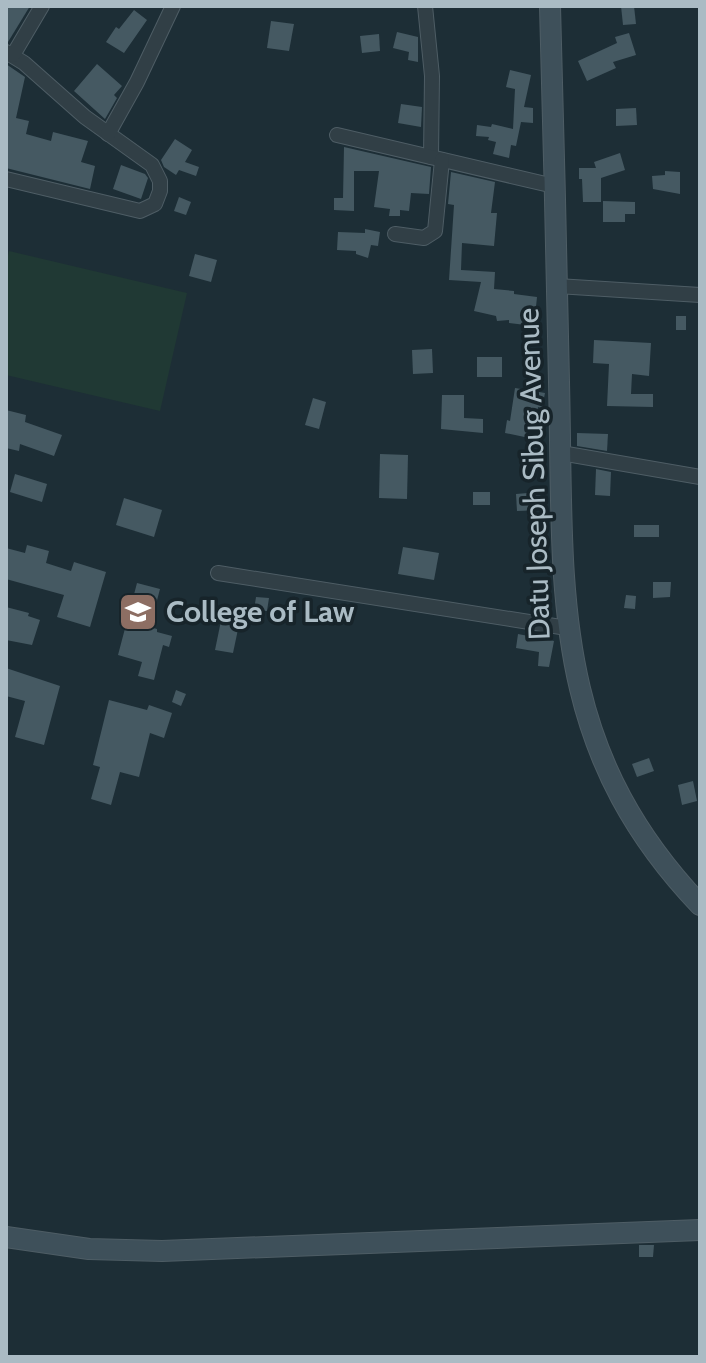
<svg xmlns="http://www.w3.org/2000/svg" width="706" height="1363" font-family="Cabin,sans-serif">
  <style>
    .green { fill: #203934 }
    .building { fill: #455962 }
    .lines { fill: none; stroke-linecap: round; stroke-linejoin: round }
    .street-casing { stroke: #4e5d65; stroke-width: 16 }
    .secondary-casing { stroke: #4e5d65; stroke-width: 22 }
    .street { stroke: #313f46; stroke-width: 14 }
    .secondary { stroke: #3e505a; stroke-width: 20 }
    .labels { text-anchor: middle; stroke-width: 7; stroke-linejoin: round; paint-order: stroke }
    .street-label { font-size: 30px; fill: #aabbc4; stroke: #17242a }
    .poi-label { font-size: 30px; font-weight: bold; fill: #aabbc4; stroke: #17242a; text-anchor: start }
  </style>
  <rect width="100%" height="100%" fill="#1d2e36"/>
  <path class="green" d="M9,251L187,293L160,411L6,375V265Z"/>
  <g class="building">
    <path d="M6,6H30L8,42H6Z"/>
    <path d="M621,6H634L636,24L623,25Z"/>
    <path d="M134,10L147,20L124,53L106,42L116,27L119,29Z"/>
    <path d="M271,21L294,24L289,51L267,48Z"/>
    <path d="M397,32L418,37V62L408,60L409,52L393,48Z"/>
    <path d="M629,33L636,55L613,62L616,68L587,81L578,61L617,43L615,37Z"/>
    <path d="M379,34L380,51L362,53L360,36Z"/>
    <path d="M6,64L25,77L16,118L29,121L26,134L51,141L53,132L88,141L81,162L95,166L90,189L6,168Z"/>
    <path d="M97,64L122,86L114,95L117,98L105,119L74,91Z"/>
    <path d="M510,70L531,75L524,107L533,108V123L521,122L516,146L511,145L509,158L493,154L496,142L488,140L489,137L476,136L477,125L491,127L492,124L513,129L515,89L506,87Z"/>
    <path d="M401,104L422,107L421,127L398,123Z"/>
    <path d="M636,108L637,125L616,126V109Z"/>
    <path d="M175,139L192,150L185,162L199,167L196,176L179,170L176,175L164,167L161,160Z"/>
    <path d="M344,147L431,167L429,194L411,193L409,211L400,210V216H389L390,209L374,207L379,171H354V211L334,210V198H343Z"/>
    <path d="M620,153L625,170L601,178V202H583L582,179H579V168H596L594,162Z"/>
    <path d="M121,165L145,174L148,178L141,199L113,189Z"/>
    <path d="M665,171L680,172V194L653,189L652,176L665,175Z"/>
    <path d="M451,172L495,182L491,213H497L494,246L462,243L461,270L495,272L494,289L514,291V294L537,297L534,326L509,323V320L497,321L496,316L474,311L481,282L449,280L454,205L448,204Z"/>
    <path d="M179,197L191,202L186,215L174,211Z"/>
    <path d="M603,201L635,202V214H625V222H603Z"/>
    <path d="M365,229L380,232L378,246L371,245L368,258L356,254V251L337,250L338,232L365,233Z"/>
    <path d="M195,254L217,260L211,282L189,276Z"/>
    <rect x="676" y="316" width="10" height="14"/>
    <path d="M594,340L651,343L649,376L632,374L631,394H653V407L607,406L609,364L593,363Z"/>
    <path d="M432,349L433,373L413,374L412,350Z"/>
    <rect x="477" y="357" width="25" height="20"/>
    <path d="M515,388L545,393L542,408L538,407L534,439L505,433L507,420L510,421Z"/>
    <path d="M442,395H464V418L483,419V433L441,429Z"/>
    <path d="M313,398L326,402L319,429L305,425Z"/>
    <path d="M6,410L26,415L25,422L62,435L54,456L20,444L19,451L6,448Z"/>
    <path d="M577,433L608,434L607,451L577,446Z"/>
    <path d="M380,454L408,455L407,499L379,498Z"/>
    <path d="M596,469L611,472L610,496L595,495Z"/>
    <path d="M15,474L47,484L42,502L10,492Z"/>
    <rect x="473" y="492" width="17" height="13"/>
    <path d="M540,492L542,510L517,511L516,494Z"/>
    <path d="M124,498L162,510L154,537L116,525Z"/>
    <rect x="634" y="525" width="25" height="12"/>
    <path d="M27,545L49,551L46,563L71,571L74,562L106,572L90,627L57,617L64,595L6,579V548L25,553Z"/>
    <path d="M403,547L439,553L434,580L398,574Z"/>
    <path d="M653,582H671L670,597L653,598Z"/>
    <path d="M137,583L160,589L150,627L157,629V632L172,636L169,647L163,645L154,680L138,676L142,662L118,655Z"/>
    <path d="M544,589V607H534L533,590Z"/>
    <path d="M626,595L636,596L635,609L624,608Z"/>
    <path d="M256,597L269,598L267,611L254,610Z"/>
    <path d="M6,607L29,613L28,616L40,620L32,645L6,640Z"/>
    <path d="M223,611L241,615L233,653L215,650Z"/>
    <path d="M518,634L554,641L549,667L538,666L539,652L516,648Z"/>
    <path d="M6,668L60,686L44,745L15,737L25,701L6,696Z"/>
    <path d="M176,690L186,694L181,706L172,702Z"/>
    <path d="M109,700L147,710L149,705L172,713L164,738L150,733L139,777L120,772L111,805L91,799L100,767L93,765Z"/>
    <path d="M649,758L654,771L637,777L632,764Z"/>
    <path d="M693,781L697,801L682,805L678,785Z"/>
    <path d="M639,1245H654L653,1257H639Z"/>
  </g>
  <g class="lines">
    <defs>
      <g id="street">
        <path d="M425,6L432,76L431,157"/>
        <path d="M6,52L24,63L85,117L152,165L160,181V191L155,204L140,211L6,179"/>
        <path d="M13,55L42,6"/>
        <path d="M108,134L137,82L173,6"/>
        <path d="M337,135L554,186"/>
        <path d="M395,234L424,238L435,231L442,160"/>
        <path d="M557,286L700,295"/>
        <path d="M561,453L700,477"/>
        <path d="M218,573L567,628"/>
      </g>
      <g id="secondary">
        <path d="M550,6C554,131 556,257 559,382C564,587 547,744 700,905"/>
        <path d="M6,1237L89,1249L162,1251L700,1230"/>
      </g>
    </defs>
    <use href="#street" class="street-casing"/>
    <use href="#secondary" class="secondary-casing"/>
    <use href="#street" class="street"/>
    <use href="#secondary" class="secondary"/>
  </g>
  <defs>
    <symbol id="university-square" viewBox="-11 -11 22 22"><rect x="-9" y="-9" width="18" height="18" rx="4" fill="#8d6e63" stroke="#17242a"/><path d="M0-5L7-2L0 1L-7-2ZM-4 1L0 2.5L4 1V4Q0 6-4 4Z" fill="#fff"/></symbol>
  </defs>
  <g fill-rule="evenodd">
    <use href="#university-square" x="116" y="590" width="44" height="44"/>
  </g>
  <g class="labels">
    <g class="street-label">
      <text transform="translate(534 474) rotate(-92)" y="10">Datu Joseph Sibug Avenue</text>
    </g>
    <g class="poi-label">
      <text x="166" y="622">College of Law</text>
    </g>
  </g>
  <rect width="706" height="1363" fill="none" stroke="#aabbc4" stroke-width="16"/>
</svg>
